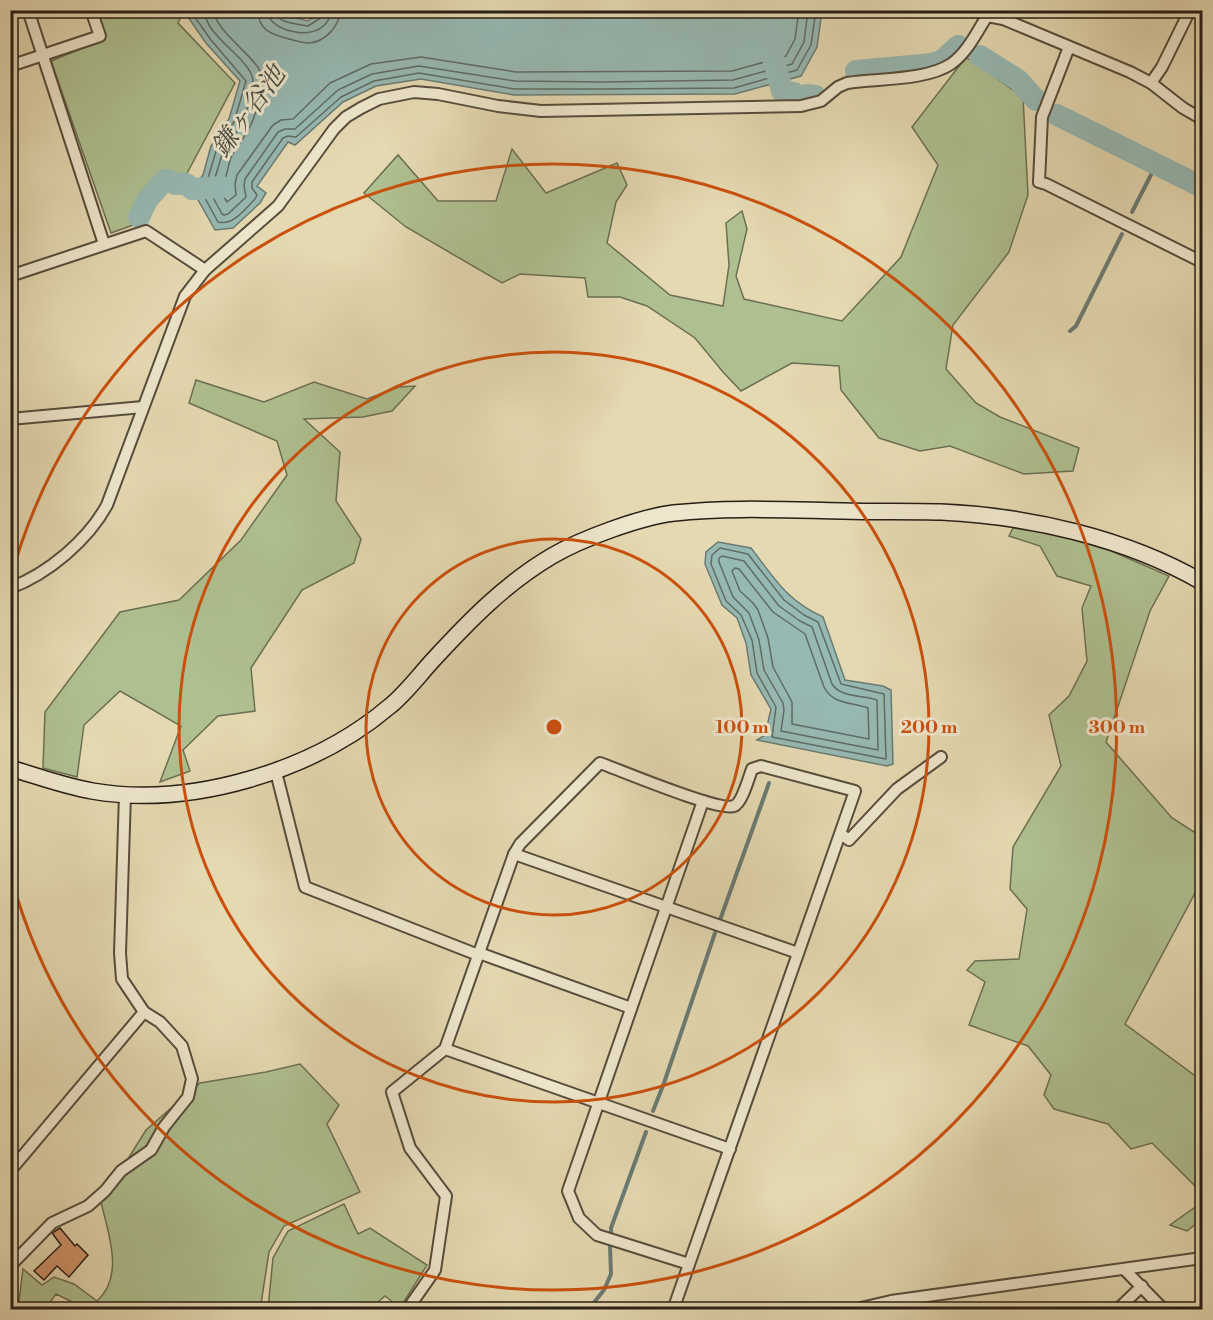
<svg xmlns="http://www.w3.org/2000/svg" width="1213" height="1320" font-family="'Libre Bodoni','Noto Serif JP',serif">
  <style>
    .green { fill: #afc090; stroke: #6b6f53; stroke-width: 1.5 }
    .water { fill: #97b9b3; stroke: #6a7b74; stroke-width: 1.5 }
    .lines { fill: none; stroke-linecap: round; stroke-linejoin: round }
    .shore { stroke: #5f6c64; stroke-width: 1.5 }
    .stream { stroke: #6a7b74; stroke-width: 4 }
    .river { stroke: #97b9b3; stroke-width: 22 }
    .building { fill: #d1956c; stroke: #271e16; stroke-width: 1.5 }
    .street-casing { stroke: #564d3d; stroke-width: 14 }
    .secondary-casing { stroke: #271e16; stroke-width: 18 }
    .street { stroke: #eee6cc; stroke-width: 10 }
    .secondary { stroke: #eee6cc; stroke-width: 15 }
    .ring { fill: none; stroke: #cb500e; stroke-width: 3 }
    .labels { text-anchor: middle; stroke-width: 6; stroke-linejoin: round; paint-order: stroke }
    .water-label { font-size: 26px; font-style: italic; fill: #494c45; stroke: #eee6cc }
    .centre { fill: #cb500e; stroke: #eee6cc; stroke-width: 3 }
    .ring-label { font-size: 18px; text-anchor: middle; font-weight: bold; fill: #cb500e; stroke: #eee6cc; stroke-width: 6; stroke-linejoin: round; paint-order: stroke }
  </style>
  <rect width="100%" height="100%" fill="#e5d9b1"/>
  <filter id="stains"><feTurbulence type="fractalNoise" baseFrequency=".00333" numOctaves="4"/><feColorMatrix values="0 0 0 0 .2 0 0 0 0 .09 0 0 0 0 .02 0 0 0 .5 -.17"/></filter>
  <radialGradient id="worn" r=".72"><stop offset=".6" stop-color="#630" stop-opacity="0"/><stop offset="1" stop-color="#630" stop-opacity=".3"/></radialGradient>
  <g class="green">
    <path d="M96,11H184L178,23L235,83L176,194L157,181L134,213L136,224L111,233L51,61L103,40Z"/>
    <path d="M966,57L1023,97L1028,195L1009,252L953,325L946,369L976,403L1000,417L1079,448L1073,471L1024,474L950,446L920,451L879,438L841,390L839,366L792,363L741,391L723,372L695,338L647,306L620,297H588L585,278L520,274L502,283L406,227L364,193L398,155L438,201H496L512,149L546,193L617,163L627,185L616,202L607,243L670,295L723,306L729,265L726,223L742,211L747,229L736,276L744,299L842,321L901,257L938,165L912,127Z"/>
    <path d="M196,380L264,402L314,382L367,399L399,387L415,386L392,411L363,417L304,419L340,452L336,501L361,539L354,563L302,590L251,668L255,711L218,716L183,750L190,771L160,782L181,726L120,691L84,725L77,777L43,768L45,712L120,612L179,600L241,540L287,475L277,441L189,403Z"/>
    <path d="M1013,528L1055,534L1109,550L1169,576L1150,611L1106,742L1172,818L1202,837V880L1125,1024L1202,1081V1219L1187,1231L1170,1225L1198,1205L1202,1193L1152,1143L1131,1149L1108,1124L1054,1109L1044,1095L1051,1075L1028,1046L969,1025L985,982L967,970L975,961L1019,959L1027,909L1010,889L1013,847L1061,766L1049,715L1069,696L1087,661L1082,608L1091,586L1057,576L1040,546L1009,536Z"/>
    <path d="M300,1064L339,1105L327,1124L360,1192L284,1226L269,1252L261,1304L263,1309H87L56,1294L45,1309L18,1310L23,1269L42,1285L54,1277L74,1284L97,1301C125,1276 108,1233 101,1202L146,1130L200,1083L266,1072Z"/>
    <path d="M344,1204L358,1234L370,1228L427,1265L400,1308L385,1296L370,1309H268L273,1258L288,1231Z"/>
  </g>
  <g class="water">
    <path d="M193,10L270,11L308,21L321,10L822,11L817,47L801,76L735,94L514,95L421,79L376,86L343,102L295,145L288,142L257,186L266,193L260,203L233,228L215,230L192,189L203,175L211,146L229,119L240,81L206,43L188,17Z"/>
    <path d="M718,542L751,548C775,579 786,600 823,617L845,680L883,686L891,690L893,764L887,766L757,740L765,735L771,709L751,675L746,643L737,618L722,605L705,564L706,552Z"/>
  </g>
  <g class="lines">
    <g class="shore">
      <path d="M197,10L196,19L211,40L246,81L234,122L217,148L208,178L200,189L218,222C233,226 245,209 255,199L257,195L252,188V182L283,138L288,136L296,137L341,97L374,81L419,73L514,89H602L734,88L797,70L811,45L816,10"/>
      <path d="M205,10C204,35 244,54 252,76C256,84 245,116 241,125C237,134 228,142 223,152C218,165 217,178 209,190L222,214L224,215L228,214L246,197L244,186L245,179L278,132L285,129H295L338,90L372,74L419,66L515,81L602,82L733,80L792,64L804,42L808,10"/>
      <path d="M214,10C214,29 249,52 259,69C267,82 255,119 247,132C243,140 236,147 232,155C227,167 227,180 220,191L227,202L236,195L235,184L237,175L273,125L281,120L293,119L330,83L371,64L421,57L516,72L732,71L786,56L795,39L799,10"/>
      <path d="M258,10C258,29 270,34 286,38C293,40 302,43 309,43C325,42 340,26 340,10"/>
      <path d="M267,10C268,35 329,45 331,10"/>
      <path d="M274,10C276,23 296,24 308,26L322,17L324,10"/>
      <path d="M720,548L748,554L784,600L804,615L818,622L841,684L884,694L886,759L772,737L776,707L757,673L752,640L741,615L726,601L711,564L712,555Z"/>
      <path d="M722,556L744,561L779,606L800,621L812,627L832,684C841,698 863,695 877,700L878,750L781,731L784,710L783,703L764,670L759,640L749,613L733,597L719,562V558Z"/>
      <path d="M735,568L739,569L773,612L805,634L824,687C833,705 852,702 868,708L869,739L792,724V702L773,667L768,638L758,610L753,603L740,591L732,571Z"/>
    </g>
    <g class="stream">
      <path d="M1132,212L1156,165"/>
      <path d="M1070,331L1076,326L1122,234"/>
      <path d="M720,920L769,783"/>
      <path d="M653,1111L664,1083L715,933"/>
      <path d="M611,1235V1228L646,1132"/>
      <path d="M588,1310L604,1290L611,1274L610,1246"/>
    </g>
    <g class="river">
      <path d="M772,53L782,91L794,93"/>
      <path d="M980,56L1018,80L1036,100"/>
      <path d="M856,71L933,64L943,60L958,46"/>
      <path d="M807,95L815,96"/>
      <path d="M1057,115L1202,187"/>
      <path d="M139,217L147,200L165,180H168L175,184C185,184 184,181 192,189L222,187"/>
    </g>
  </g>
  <path class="building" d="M60,1228L75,1246L77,1244L88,1255L69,1277L57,1266L44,1280L34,1271L61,1245L52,1233Z"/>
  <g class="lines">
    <defs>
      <g id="street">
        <path d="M28,10L104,244"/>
        <path d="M987,16L1003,19L1130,72L1151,83L1183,108L1202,119"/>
        <path d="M1069,47L1042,117L1039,182L1046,184L1202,262"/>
        <path d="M10,66L100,36L91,10"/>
        <path d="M1151,83L1162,67L1190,10"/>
        <path d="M10,276L146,231L205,270"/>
        <path d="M10,419L143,407"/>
        <path d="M10,588C48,574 88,540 107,505L185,296L205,270L278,206L334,129L346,117L361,108L379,99L414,92L438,94L498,106L541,111L801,106L821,101L838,87L847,83C878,78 925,81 951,64C967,53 977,32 987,16"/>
        <path d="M276,772L305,887L473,953H479L631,1008"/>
        <path d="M841,834L849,840L897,789L941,757"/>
        <path d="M514,854L798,953"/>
        <path d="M445,1049L730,1149"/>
        <path d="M10,1171L144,1012L122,979L120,953L125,794"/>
        <path d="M689,1264L597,1235L579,1218L568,1191L703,801"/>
        <path d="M10,1266L52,1223L88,1206L105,1191L121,1171L151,1150L164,1127L188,1097L192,1079L182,1046L160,1022L144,1012"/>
        <path d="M1124,1269L1164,1310"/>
        <path d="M407,1310L435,1270L446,1196L410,1148L392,1092L445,1049L514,854L520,844L600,763C620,770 719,812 734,806C742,803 749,777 752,769L761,766L855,791L673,1310"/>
        <path d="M852,1310L891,1301L1202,1258"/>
        <path d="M1117,1310L1142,1286"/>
      </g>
      <path id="secondary" d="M10,768C37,776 64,786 92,791C191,808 314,771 390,706C406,693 420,674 434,659C470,620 506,583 552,556C581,539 640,517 674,513C730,507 787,510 843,511C875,512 908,511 941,512C1029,516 1126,538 1202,582"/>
    </defs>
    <use href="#street" class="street-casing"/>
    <use href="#secondary" class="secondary-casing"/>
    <use href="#street" class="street"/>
    <use href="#secondary" class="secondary"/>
  </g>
  <g class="ring">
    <circle cx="554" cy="727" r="188"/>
    <circle cx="554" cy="727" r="375"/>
    <path d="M11 577A563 563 0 1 1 11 877"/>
  </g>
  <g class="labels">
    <g class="water-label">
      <text transform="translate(248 111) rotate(-54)" y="9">鎌ヶ谷池</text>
    </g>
  </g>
  <circle cx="554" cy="727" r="9" class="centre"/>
  <g class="ring-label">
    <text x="742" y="733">100 m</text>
    <text x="929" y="733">200 m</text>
    <text x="1117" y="733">300 m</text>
  </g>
  <rect width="1213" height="1320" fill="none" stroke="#e5d9b1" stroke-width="36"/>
  <rect x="12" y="12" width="1189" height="1296" fill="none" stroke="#271e16" stroke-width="3"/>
  <rect x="18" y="18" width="1177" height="1284" fill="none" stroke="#271e16" stroke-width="1.5"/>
  <rect width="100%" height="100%" filter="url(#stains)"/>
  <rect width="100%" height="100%" fill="url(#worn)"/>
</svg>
